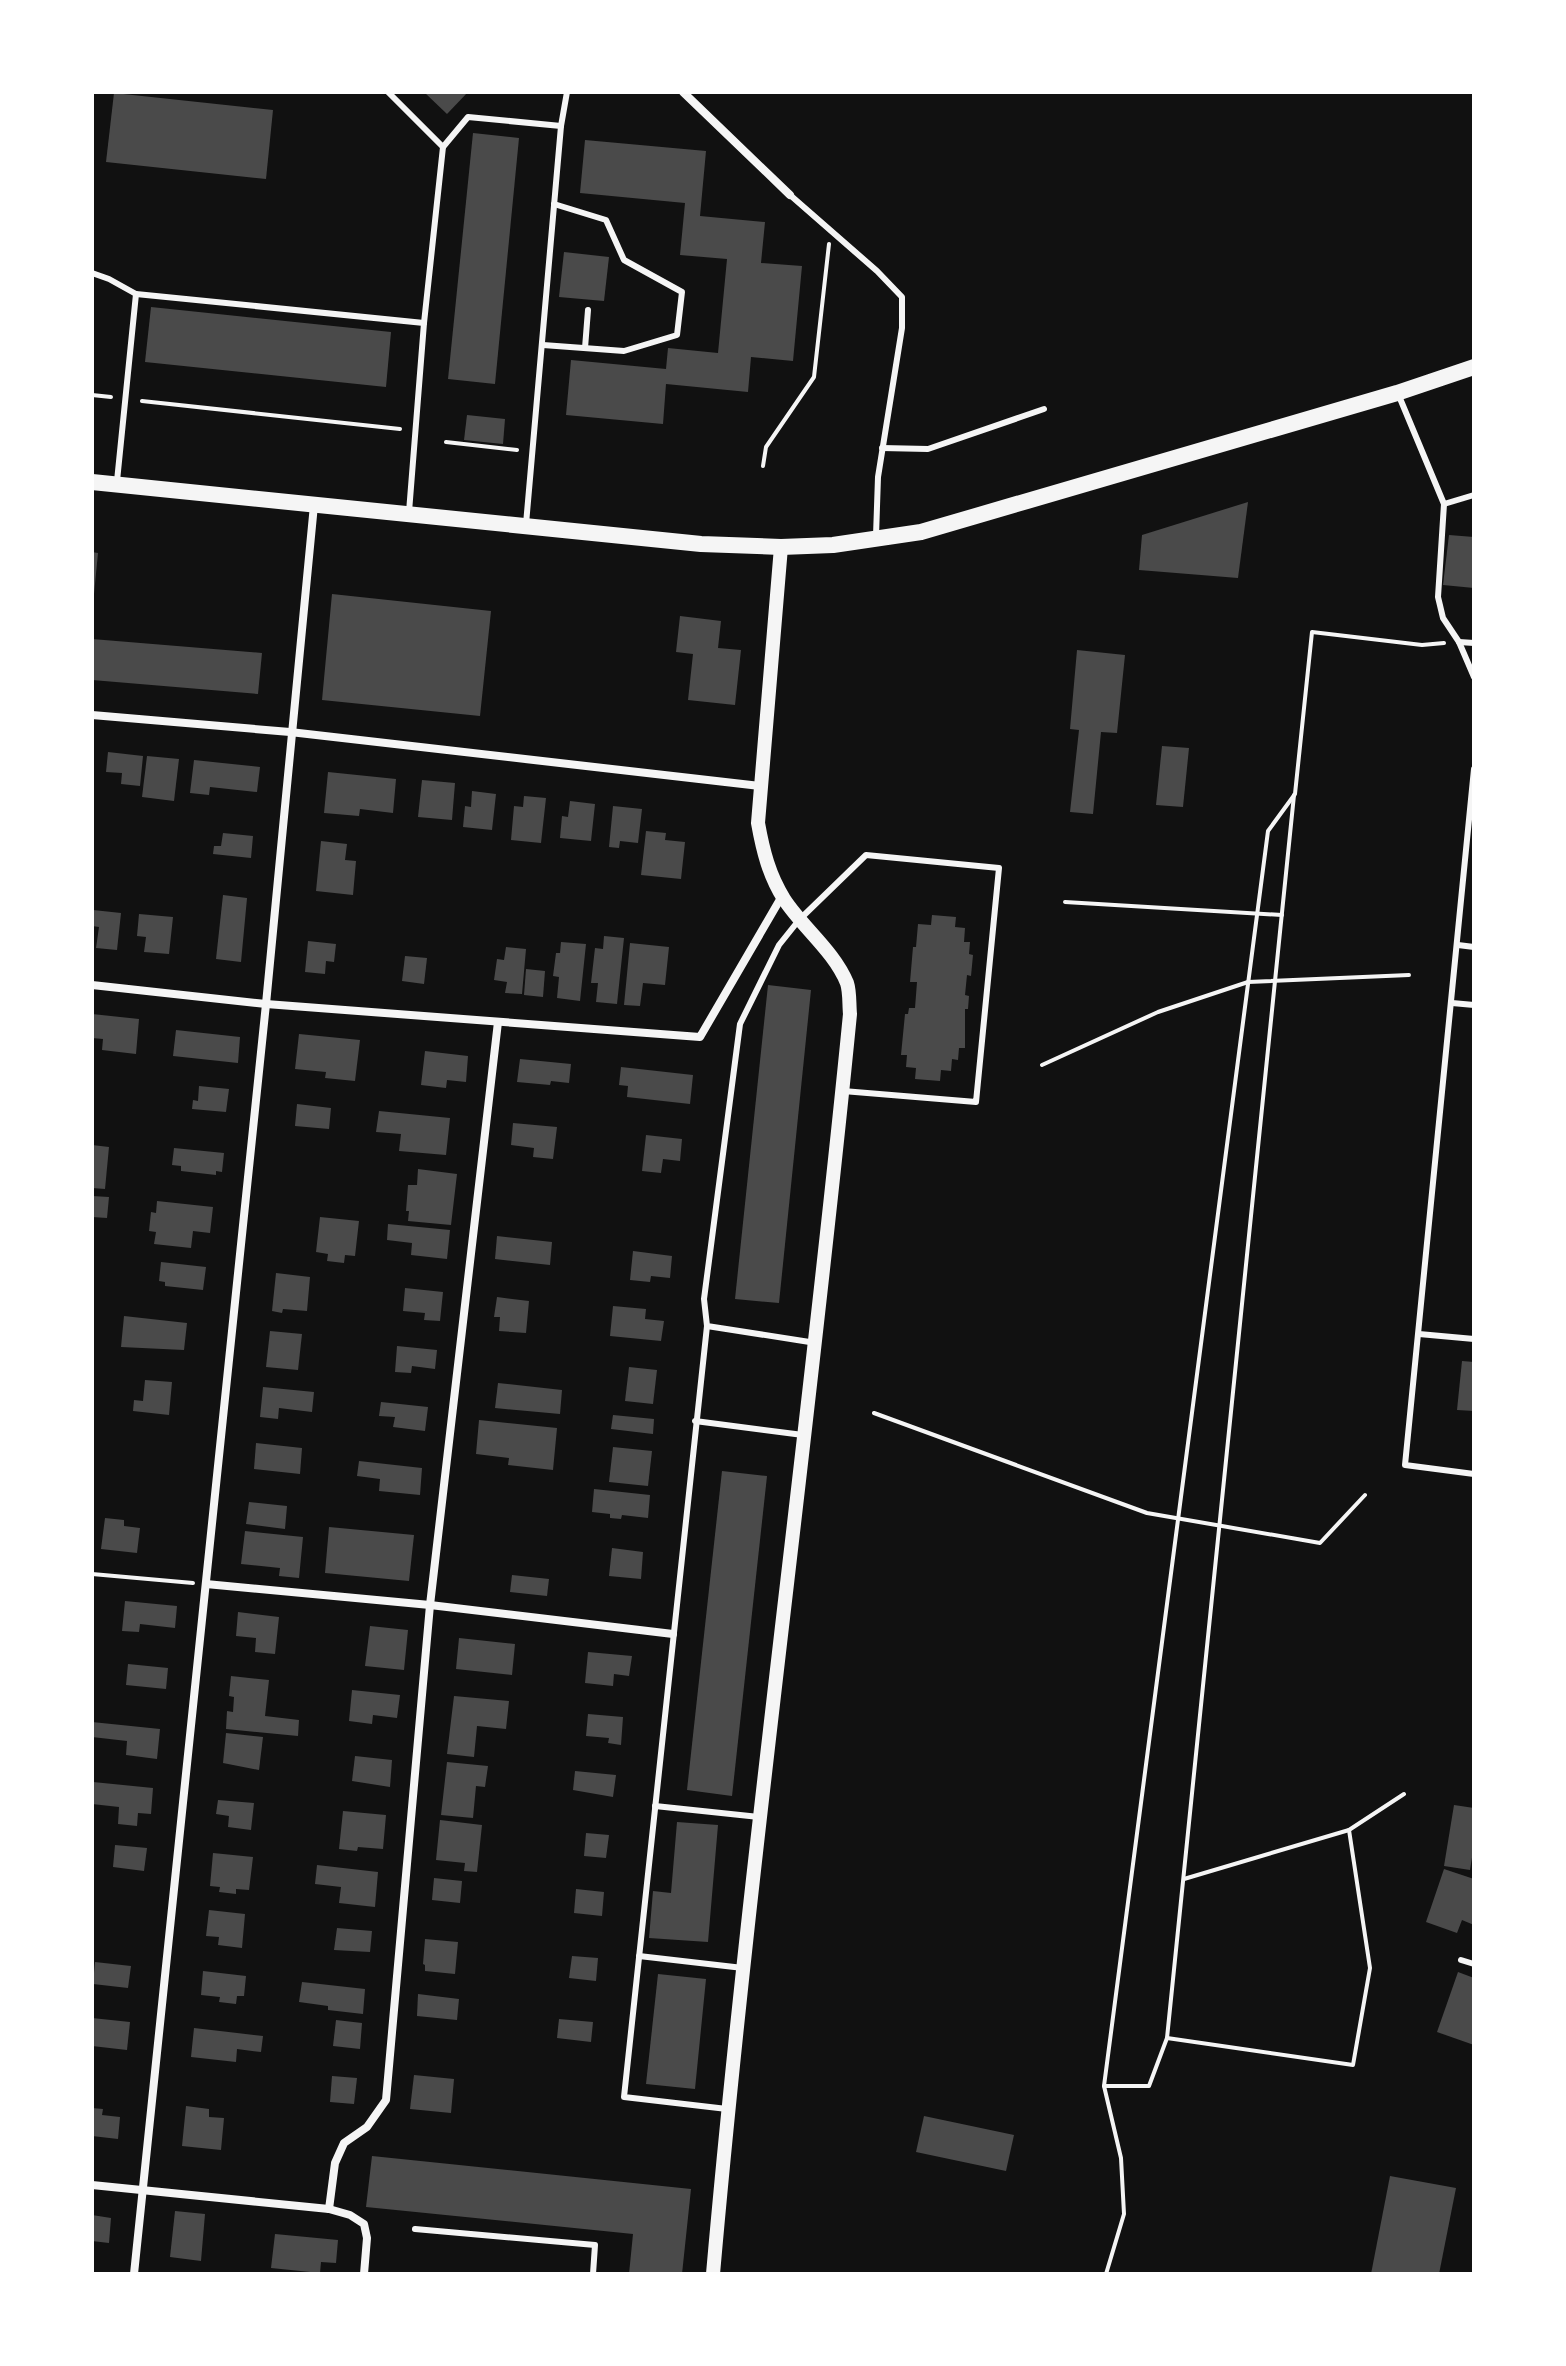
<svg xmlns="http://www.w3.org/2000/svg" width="1566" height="2366" font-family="Barlow,sans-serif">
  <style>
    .building { fill: #4a4a4a }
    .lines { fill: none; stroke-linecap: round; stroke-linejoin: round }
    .path { stroke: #f5f5f5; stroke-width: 4 }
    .service { stroke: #f5f5f5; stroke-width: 6 }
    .minor { stroke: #f5f5f5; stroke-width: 8 }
    .tertiary { stroke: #f5f5f5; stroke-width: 14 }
    .secondary { stroke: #f5f5f5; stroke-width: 16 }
  </style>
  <rect width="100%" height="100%" fill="#111"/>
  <g class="building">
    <path d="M424,92H468L447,114Z"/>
    <path d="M114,93L273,110L266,179L106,162Z"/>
    <path d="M473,133L519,138L495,384L448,379Z"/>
    <path d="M585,140L706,151L700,216L765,222L761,263L802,266L793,361L751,357L748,392L666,384L663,424L566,415L571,360L666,369L668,348L718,353L727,259L680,255L685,203L580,193Z"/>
    <path d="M564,252L609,257L604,301L559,297Z"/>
    <path d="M151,307L391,332L386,387L145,362Z"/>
    <path d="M467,415L505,419L503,444L464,440Z"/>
    <path d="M1248,502L1238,578L1139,570L1142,535Z"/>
    <path d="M1449,535L1474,537V588L1443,585Z"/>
    <path d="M92,552L98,553L94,594H92Z"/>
    <path d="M332,594L491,611L480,716L322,700Z"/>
    <path d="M680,616L721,621L718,648L741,650L735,705L688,700L693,654L676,652Z"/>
    <path d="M92,639L262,653L258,694L92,680Z"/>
    <path d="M1077,650L1125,655L1117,733L1101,732L1093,814L1070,812L1079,730L1070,729Z"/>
    <path d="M1162,746L1189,748L1183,807L1156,805Z"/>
    <path d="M108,752L143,756L140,786L121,784L122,773L106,772Z"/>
    <path d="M147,756L179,759L174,801L142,797Z"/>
    <path d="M194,760L260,767L257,792L210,787L209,795L190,793Z"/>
    <path d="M328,772L396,779L393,813L360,809L359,816L324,813Z"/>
    <path d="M422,780L455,783L452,820L418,817Z"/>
    <path d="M472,791L496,794L492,830L463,827L465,806L471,807Z"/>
    <path d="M524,796L546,798L541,843L511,840L514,806L523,807Z"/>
    <path d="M570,801L595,804L591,841L560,838L562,816L568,817Z"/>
    <path d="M613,806L642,809L638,843L620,841L619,848L609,847Z"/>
    <path d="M646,831L666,833L665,840L685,842L681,879L641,875Z"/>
    <path d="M223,833L253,836L251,858L213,854L214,846H221Z"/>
    <path d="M321,841L347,844L345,860L356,861L353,895L316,891Z"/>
    <path d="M223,895L247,898L241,962L216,959Z"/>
    <path d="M93,910L121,913L117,950L96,948L99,927L92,926Z"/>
    <path d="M139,914L173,917L169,954L144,952L146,937L137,936Z"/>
    <path d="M932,915L956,917L955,927L965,928L964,942H970L969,954L973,955L971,976L967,975L965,995L969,996L968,1009H965V1048H959L958,1060L952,1059L951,1071L941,1070L940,1081L915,1079L916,1068L906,1067L907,1055H901L905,1014H908L909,1008H915L917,982H910L913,947H916L918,924L931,925Z"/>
    <path d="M604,936L624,938L617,1004L596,1002L598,983H591L595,948L603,949Z"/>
    <path d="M308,941L336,944L334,962L326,961L325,974L305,972Z"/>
    <path d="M561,942L586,944L580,1001L557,998L559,977L553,976L556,953H560Z"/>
    <path d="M630,943L669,947L665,985L643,983L640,1006L624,1005Z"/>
    <path d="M506,947L526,949L522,994L505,993L507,982L494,980L497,959L504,960Z"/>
    <path d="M405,956L427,958L424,984L402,981Z"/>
    <path d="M526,969L545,971L543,997L524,995Z"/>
    <path d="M768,985L811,990L779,1303L735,1299Z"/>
    <path d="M92,1014L139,1019L136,1054L102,1050L103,1039L92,1038Z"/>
    <path d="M176,1030L240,1037L238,1063L173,1056Z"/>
    <path d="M299,1034L360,1040L355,1081L325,1078L326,1072L295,1069Z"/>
    <path d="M425,1051L468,1056L466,1082L447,1080L446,1088L421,1085Z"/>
    <path d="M520,1059L571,1064L569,1083L551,1081L550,1085L517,1082Z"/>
    <path d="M621,1067L693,1075L690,1104L627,1097L628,1086L619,1085Z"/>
    <path d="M199,1086L229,1089L226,1112L192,1109L193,1100L198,1101Z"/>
    <path d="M297,1104L331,1108L329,1129L295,1126Z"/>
    <path d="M379,1111L450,1118L446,1155L399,1151L401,1134L376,1132Z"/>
    <path d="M513,1123L557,1127L553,1159L533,1157L534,1148L511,1145Z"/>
    <path d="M646,1135L682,1139L680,1161L663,1159L661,1173L642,1171Z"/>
    <path d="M92,1145L109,1147L105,1189L92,1188Z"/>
    <path d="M174,1148L224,1153L222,1172L216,1171V1175L181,1171V1166L172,1165Z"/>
    <path d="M418,1169L457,1174L451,1225L408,1221L409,1211H406L408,1185H417Z"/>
    <path d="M92,1196L109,1197L107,1218L92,1217Z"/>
    <path d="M157,1201L213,1207L210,1233L193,1231L191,1248L154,1244L156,1232L149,1231L151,1212L156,1213Z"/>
    <path d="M320,1217L359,1221L355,1256L345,1255L344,1263L327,1261L328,1254L316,1252Z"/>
    <path d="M388,1224L450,1230L447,1259L411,1255L412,1243L387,1240Z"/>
    <path d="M497,1236L552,1242L550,1265L495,1259Z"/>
    <path d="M633,1251L672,1256L670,1278L651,1276L650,1282L630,1280Z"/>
    <path d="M161,1262L206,1267L203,1290L165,1286V1282L159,1281Z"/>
    <path d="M276,1273L310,1277L307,1311L283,1309L282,1313L272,1311Z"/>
    <path d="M405,1288L443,1292L440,1321L424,1320L425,1313L403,1311Z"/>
    <path d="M497,1297L529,1301L526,1333L499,1331L500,1317H494Z"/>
    <path d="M613,1306L646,1309L645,1319L664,1321L661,1341L610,1336Z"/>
    <path d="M124,1316L187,1323L184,1350L121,1347Z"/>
    <path d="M270,1331L302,1334L298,1370L266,1367Z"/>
    <path d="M397,1346L437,1350L435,1369L412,1366L411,1373L395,1372Z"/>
    <path d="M1462,1361L1474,1362V1411L1457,1410Z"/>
    <path d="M629,1367L657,1370L653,1404L625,1401Z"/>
    <path d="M145,1380L172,1382L169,1415L133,1411L134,1400L143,1401Z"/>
    <path d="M498,1383L562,1390L560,1414L495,1408Z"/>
    <path d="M263,1387L314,1392L312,1412L279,1408L278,1419L260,1417Z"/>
    <path d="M381,1402L428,1407L425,1431L393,1427L395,1417L379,1416Z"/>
    <path d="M613,1415L654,1419L653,1434L611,1429Z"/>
    <path d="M479,1420L557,1428L553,1470L508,1465L509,1458L476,1454Z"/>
    <path d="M256,1443L302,1448L300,1474L254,1469Z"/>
    <path d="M613,1447L652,1451L648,1486L609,1482Z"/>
    <path d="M359,1461L422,1468L420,1495L379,1491L380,1479L357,1476Z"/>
    <path d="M722,1471L767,1476L732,1796L687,1790Z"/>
    <path d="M594,1489L650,1495L648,1518L622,1515L621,1519L610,1518V1514L592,1512Z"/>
    <path d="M249,1502L287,1506L285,1529L246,1524Z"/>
    <path d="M105,1518L124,1520V1526L140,1528L137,1553L101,1549Z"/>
    <path d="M329,1527L414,1535L409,1581L325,1573Z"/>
    <path d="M245,1531L303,1537L299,1578L279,1576L280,1568L241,1564Z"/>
    <path d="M612,1548L643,1552L641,1579L609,1576Z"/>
    <path d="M512,1575L549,1579L547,1596L510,1592Z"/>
    <path d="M125,1601L177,1606L175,1628L140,1624L139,1632L122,1631Z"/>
    <path d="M238,1612L279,1617L275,1654L255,1652L256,1638L236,1636Z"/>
    <path d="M370,1626L408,1630L404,1670L365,1666Z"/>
    <path d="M459,1638L515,1644L512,1675L456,1669Z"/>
    <path d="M588,1652L632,1656L629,1676L614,1674L613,1686L585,1683Z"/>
    <path d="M128,1664L168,1668L166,1689L126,1685Z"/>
    <path d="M231,1676L269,1680L265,1716L299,1720L298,1736L226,1729L227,1711L233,1712L234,1697L229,1696Z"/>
    <path d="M352,1690L400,1695L397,1718L373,1715L372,1724L349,1721Z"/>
    <path d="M454,1696L509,1701L506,1729L477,1726L474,1757L447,1754Z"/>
    <path d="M588,1714L623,1717L621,1745L608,1743L609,1738L586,1736Z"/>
    <path d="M92,1722L160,1729L157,1759L126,1755L127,1741L92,1737Z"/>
    <path d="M226,1733L263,1737L259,1770L223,1763Z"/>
    <path d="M355,1756L392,1760L390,1787L352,1781Z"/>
    <path d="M447,1762L488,1766L485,1787L476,1786L473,1818L441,1815Z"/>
    <path d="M575,1771L616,1775L613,1797L573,1790Z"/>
    <path d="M93,1782L153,1788L151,1814L138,1813L137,1826L118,1824L119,1807L92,1804Z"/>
    <path d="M218,1800L254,1803L251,1830L228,1827L229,1816L216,1814Z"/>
    <path d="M1454,1805L1474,1808V1845L1470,1870L1444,1866Z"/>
    <path d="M343,1811L386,1815L383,1849L358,1847L357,1851L339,1849Z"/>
    <path d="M440,1820L482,1825L477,1872L464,1871L465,1863L436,1860Z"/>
    <path d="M677,1822L718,1825L708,1942L649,1938L653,1891L671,1893Z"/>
    <path d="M586,1833L609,1835L606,1858L584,1856Z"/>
    <path d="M115,1845L147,1848L144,1871L113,1867Z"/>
    <path d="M213,1853L253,1857L249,1890L236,1889V1894L219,1892L220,1887L210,1886Z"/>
    <path d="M317,1865L378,1872L375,1907L339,1903L341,1887L315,1884Z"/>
    <path d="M1444,1869L1474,1879V1925L1462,1920L1457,1933L1426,1922Z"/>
    <path d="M434,1878L462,1881L460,1903L432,1900Z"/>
    <path d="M576,1889L604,1892L602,1916L574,1913Z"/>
    <path d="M209,1910L245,1914L242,1948L218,1945L219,1937L206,1936Z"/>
    <path d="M337,1928L372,1931L370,1952L334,1950Z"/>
    <path d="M425,1939L458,1942L455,1974L425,1971V1965L423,1964Z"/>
    <path d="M572,1956L598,1958L596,1981L569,1978Z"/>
    <path d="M95,1962L131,1966L128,1988L93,1984Z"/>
    <path d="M203,1971L246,1976L244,1996H237L236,2004L219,2002L220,1997L201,1995Z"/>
    <path d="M1458,1972L1474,1978V2045L1437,2032Z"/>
    <path d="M658,1974L706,1979L695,2089L646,2084Z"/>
    <path d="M302,1982L365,1989L363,2014L328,2010V2006L299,2002Z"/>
    <path d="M418,1994L459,1999L457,2020L417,2016Z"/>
    <path d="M92,2018L130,2022L127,2050L92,2046Z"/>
    <path d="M559,2019L593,2022L591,2042L557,2038Z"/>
    <path d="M336,2020L362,2023L360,2049L333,2046Z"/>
    <path d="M194,2028L263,2036L261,2052L237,2049L236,2062L191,2057Z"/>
    <path d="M414,2075L454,2079L451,2113L410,2109Z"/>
    <path d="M332,2076L357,2078L354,2104L330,2102Z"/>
    <path d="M186,2106L209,2109V2117L224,2118L221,2150L182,2146Z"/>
    <path d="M92,2108L103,2109L102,2115L120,2117L118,2139L92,2136Z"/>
    <path d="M924,2116L1014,2135L1006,2171L916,2152Z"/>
    <path d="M372,2156L691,2189L682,2274H629L633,2234L366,2207Z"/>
    <path d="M1390,2176L1456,2188L1439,2274H1371Z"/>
    <path d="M175,2211L205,2214L201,2261L170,2257Z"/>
    <path d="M92,2215L111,2218L109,2243L92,2241Z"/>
    <path d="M275,2234L338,2240L336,2263L321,2262L320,2273L271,2268Z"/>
  </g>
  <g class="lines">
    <g class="path">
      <path d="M92,395L111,397"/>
      <path d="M142,401L400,429"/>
      <path d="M446,442L517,450"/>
      <path d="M763,466L766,447L814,377L829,244"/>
      <path d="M1065,902L1282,915"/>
      <path d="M1042,1065L1158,1012L1248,982L1409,975"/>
      <path d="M874,1413L1147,1513L1320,1543L1365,1495"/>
      <path d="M92,1574L193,1583"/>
      <path d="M1184,1879L1349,1830L1404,1794"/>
      <path d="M1167,2038L1353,2065L1370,1968L1349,1830"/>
      <path d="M1104,2086H1149L1167,2038L1294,795"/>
      <path d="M1106,2274L1124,2214L1121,2158L1104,2086L1268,831L1295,794L1312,632L1422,645L1444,643"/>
    </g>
    <g class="service">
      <path d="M388,92L443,147"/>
      <path d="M561,126L567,92"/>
      <path d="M790,195L877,271L902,297V328L878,477L876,536"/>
      <path d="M92,273L109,279L136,294L424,323L409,512"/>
      <path d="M424,323L443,147L468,117L561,126L526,524"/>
      <path d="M543,345L624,351L677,335L682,292L624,260L606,220L554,204"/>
      <path d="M585,348L588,310"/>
      <path d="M1399,396L1444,504L1438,597L1443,618L1459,642L1474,677"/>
      <path d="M882,448L928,449L1044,409"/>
      <path d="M117,481L136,294"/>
      <path d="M1444,504L1474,495"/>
      <path d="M1459,642L1474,643"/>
      <path d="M1474,769L1405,1465L1474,1474"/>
      <path d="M1458,945L1474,947"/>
      <path d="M1452,1003L1474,1005"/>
      <path d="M707,1326L624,2097L727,2109"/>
      <path d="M1419,1334L1474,1339"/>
      <path d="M816,1343L707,1326L704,1299L740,1024L779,945L799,920L866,855L999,868L976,1102L843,1091"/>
      <path d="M695,1421L803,1435"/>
      <path d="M655,1806L759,1817"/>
      <path d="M639,1956L743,1968"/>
      <path d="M1461,1960L1474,1964"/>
      <path d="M415,2229L595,2245L593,2274"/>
    </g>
    <g class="minor">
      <path d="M683,92L790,195"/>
      <path d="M92,715L290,732L760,786"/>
      <path d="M92,985L266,1004L700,1037L782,896"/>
      <path d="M206,1584L430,1605L673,1634"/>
      <path d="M92,2185L329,2209L350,2215L364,2224L367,2238L364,2274"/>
      <path d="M329,2209L335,2163L344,2143L367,2127L386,2100L430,1605L498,1022"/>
      <path d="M134,2274L266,1004L314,505"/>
    </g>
    <path class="tertiary" d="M713,2274C750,1853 809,1434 850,1014C849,1004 850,992 847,983C834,951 802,927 784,899C769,875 763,851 758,823L781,547"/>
    <path class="secondary" d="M92,482L701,544L781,547L833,545L921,532L1397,393L1474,367"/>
  </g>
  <rect width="1566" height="2366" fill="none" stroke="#ffffff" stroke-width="188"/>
</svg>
